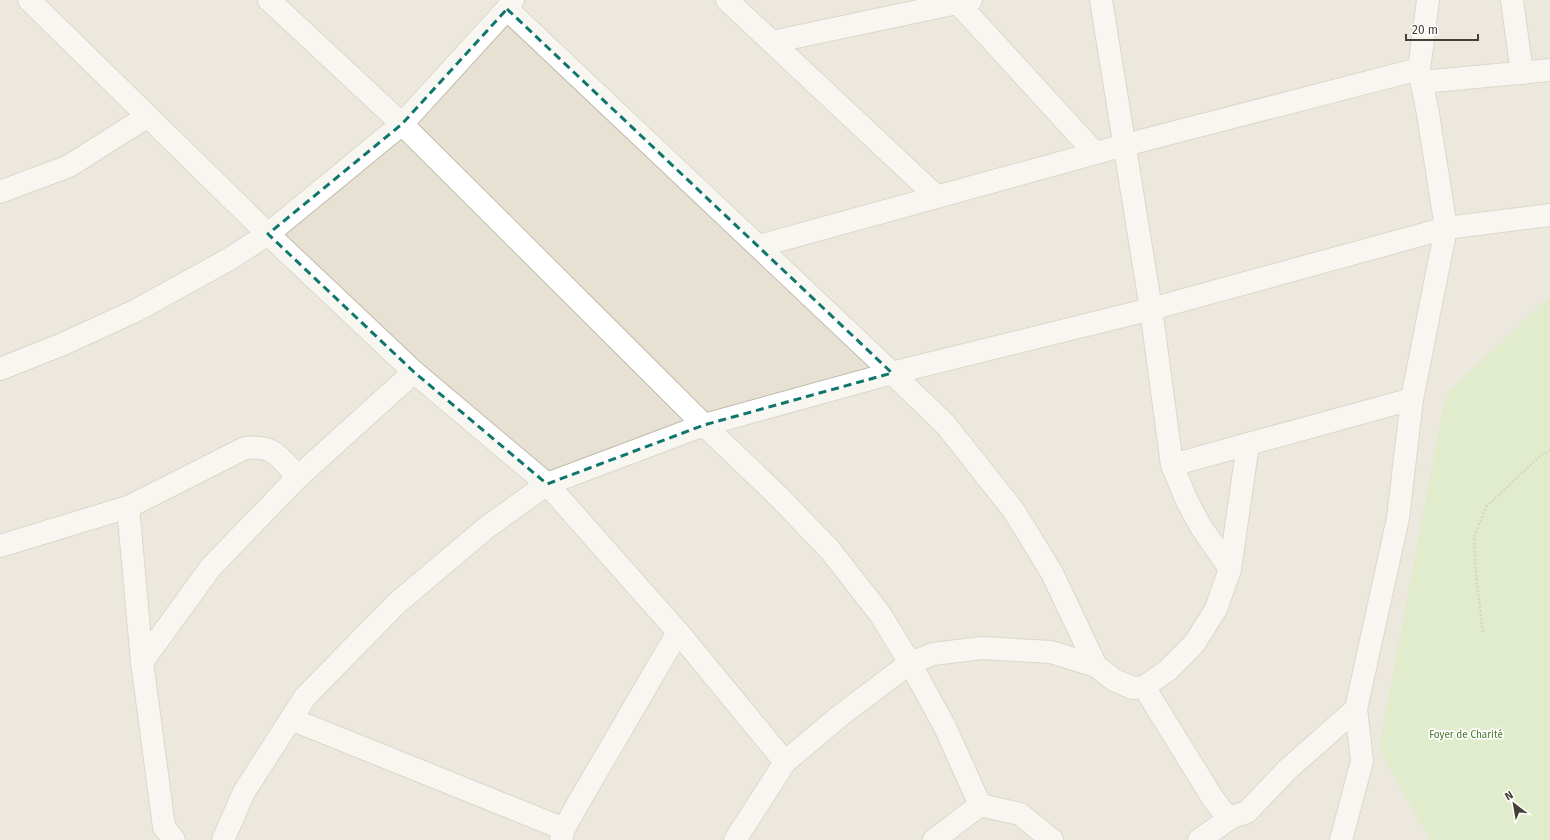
<svg xmlns="http://www.w3.org/2000/svg" width="1550" height="840" font-family="'Fira Sans',sans-serif">
  <style>
    .residential { fill: #e7e1d4 }
    .green { fill: #cde8ae }
    .lines { fill: none; stroke-linecap: round; stroke-linejoin: round }
    .minor-casing { stroke: #c1baab; stroke-width: 24 }
    .path { stroke: #c0b399; stroke-width: 2.5; stroke-dasharray: 2 2; stroke-linecap: butt }
    .minor { stroke: #fff; stroke-width: 22 }
    .marked { fill: none; stroke: #0f766e; stroke-width: 3; stroke-dasharray: 8 5; stroke-linejoin: round }
    .labels { text-anchor: middle; stroke-width: 3.5; stroke-linejoin: round; paint-order: stroke }
    .park-label { font-size: 10px; fill: #457828; stroke: #fff }
  </style>
  <rect width="100%" height="100%" fill="#f3efe6"/>
  <rect class="residential" x="0" y="0" width="1550" height="840"/>
  <path class="green" d="M1550,296V840H1430L1383,757L1380,743L1442,413L1448,392Z"/>
  <g class="lines">
    <defs>
      <g id="minor">
        <path d="M29,0L268,234L414,372L547,484L678,632L785,762"/>
        <path d="M269,0L402,124L704,425L779,497L830,550L880,614L910,663L945,727L980,805"/>
        <path d="M727,0L937,197"/>
        <path d="M1101,0L1151,309L1172,465L1187,501L1201,527L1230,569"/>
        <path d="M1512,0L1522,73"/>
        <path d="M958,3L1095,153"/>
        <path d="M507,9L892,373L945,424L1014,511L1052,573L1096,666"/>
        <path d="M772,42L971,0"/>
        <path d="M1422,82L1550,70"/>
        <path d="M0,192L69,166L148,116"/>
        <path d="M759,246L1125,145L1419,69"/>
        <path d="M0,369L63,344L137,310L231,258L268,234L402,124L507,9L513,0"/>
        <path d="M1172,465L1412,399"/>
        <path d="M128,507L142,662L164,827L174,840"/>
        <path d="M0,546L128,507L245,448C275,445 279,457 298,477"/>
        <path d="M142,662L211,567L298,477L414,372"/>
        <path d="M1144,687L1212,797L1223,812L1232,817L1247,812L1288,769L1356,709"/>
        <path d="M291,719L564,829"/>
        <path d="M223,840L244,792L305,697L396,604L486,528L547,484L704,425L892,373L1151,309L1446,228L1550,215"/>
        <path d="M561,840L564,829L576,807L678,632"/>
        <path d="M735,840L785,762L841,715L910,663L933,654L982,648L1051,652L1096,666L1114,680L1133,688L1144,687L1168,670L1194,644L1216,609L1230,569L1248,444"/>
        <path d="M934,840L980,805L1020,814L1052,840"/>
        <path d="M1199,840L1232,817"/>
        <path d="M1341,840L1362,761L1356,709L1398,518L1412,399L1446,228L1428,114L1419,69L1428,0"/>
      </g>
    </defs>
    <use href="#minor" class="minor-casing"/>
    <path class="path" d="M1483,632L1476,577L1474,537L1486,507L1541,455L1550,450"/>
    <use href="#minor" class="minor"/>
  </g>
  <path d="M0 0H1550V840H0ZM507,9L892,373L704,425L547,484L414,372L268,234L402,124Z" fill="#f3efe6" fill-opacity=".55" fill-rule="evenodd"/>
  <path class="marked" d="M507,9L892,373L704,425L547,484L414,372L268,234L402,124Z"/>
  <g class="labels">
    <g class="park-label">
      <text x="1466" y="738">Foyer de Charité</text>
    </g>
  </g>
  <g transform="translate(1514 804) rotate(329)" stroke="#ffffff" stroke-width="3" paint-order="stroke">
  <path d="M0-3L7 15L0 10L-7 15Z" fill="#463f35"/>
  <text y="-6" font-size="11" font-weight="bold" text-anchor="middle" fill="#463f35">N</text>
  </g>
  <path d="M1406 34v6h72v-6" fill="none" stroke="#463f35" stroke-width="2"/>
  <text x="1412" y="34" font-size="12" fill="#463f35" stroke="#ffffff" stroke-width="3" paint-order="stroke">20 m</text>
</svg>
